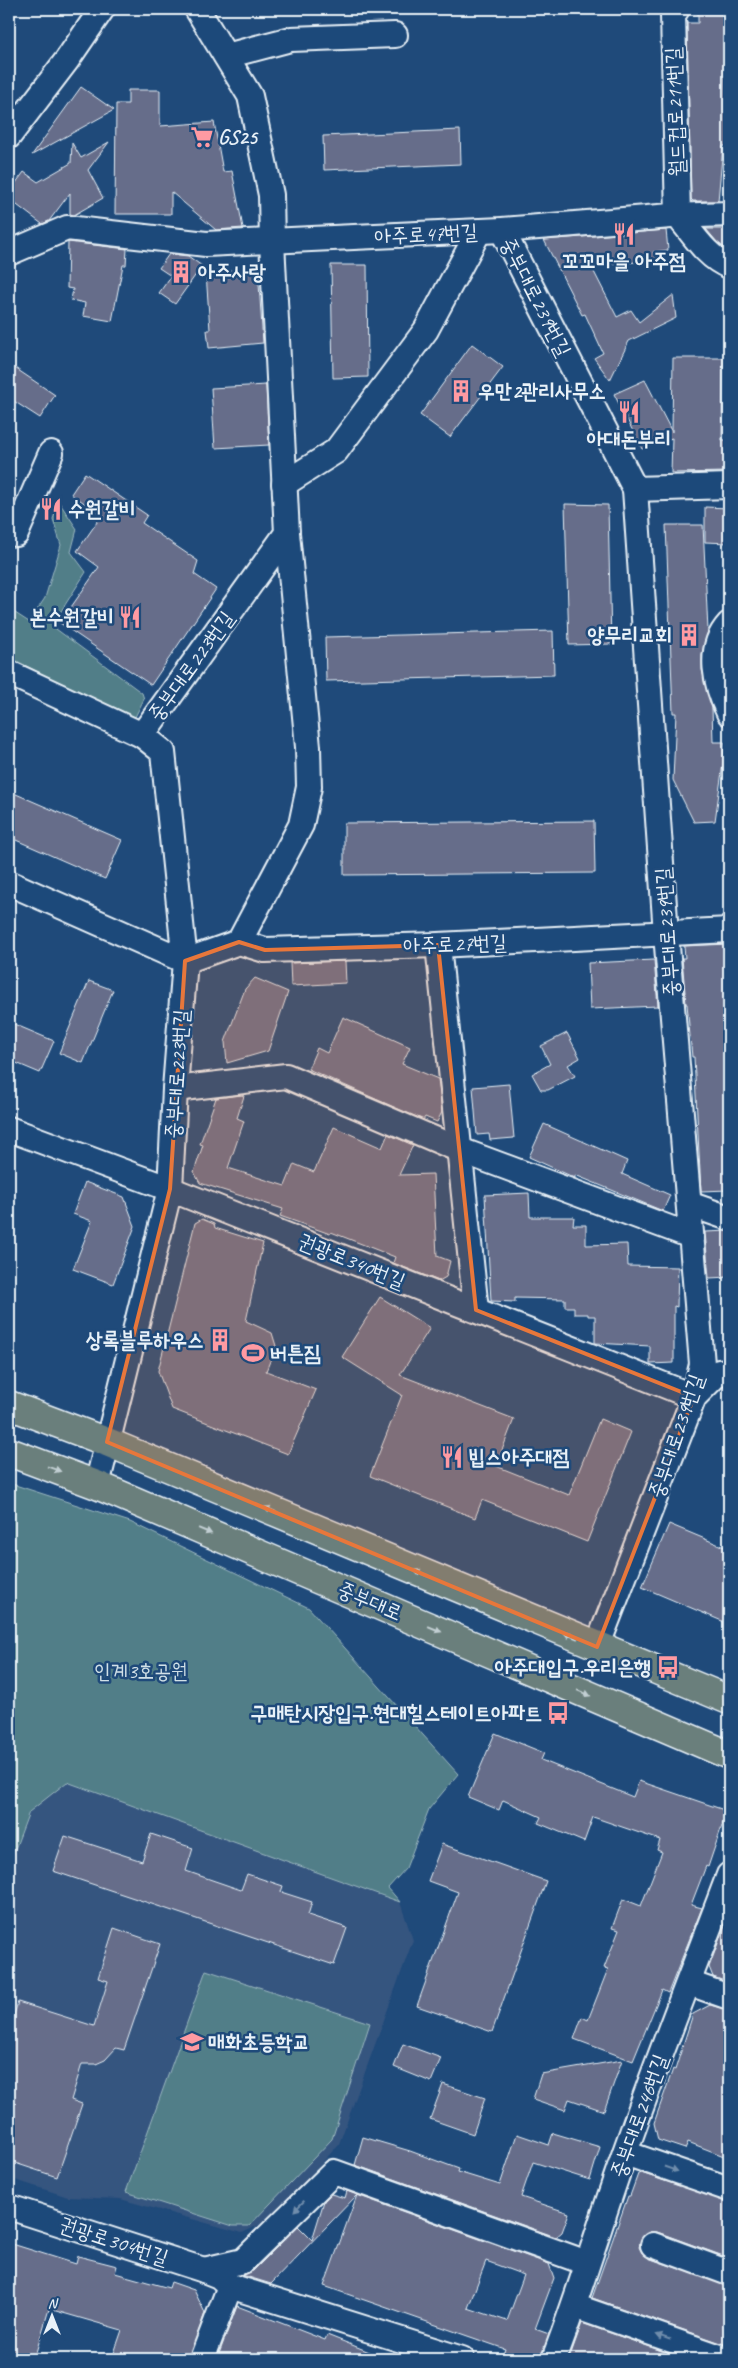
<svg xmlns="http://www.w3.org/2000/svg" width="738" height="2368" font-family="Caveat,'Poor Story',sans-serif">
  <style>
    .built { fill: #34547f }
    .green { fill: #517e88; stroke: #9cb8c0 }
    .building { fill: #666d8a; stroke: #e8f1f8; fill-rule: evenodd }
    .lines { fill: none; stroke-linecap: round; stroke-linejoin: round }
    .street-casing { stroke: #e8f1f8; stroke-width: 28 }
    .primary-casing { stroke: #e8f1f8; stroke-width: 31 }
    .street { stroke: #1f4a7a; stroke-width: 24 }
    .primary { stroke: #6b7f7c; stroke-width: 28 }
    .oneway { fill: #c2cfd3 }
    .oneway2 { fill: #6f8dac }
    .marked { fill: #e8773b; fill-opacity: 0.2; stroke: #e8773b; stroke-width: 4; stroke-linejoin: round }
    .labels { text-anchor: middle; stroke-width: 5; stroke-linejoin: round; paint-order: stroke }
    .street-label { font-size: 21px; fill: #e8f1f8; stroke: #1f4a7a }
    .poi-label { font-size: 21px; font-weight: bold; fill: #e8f1f8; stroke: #1f4a7a; text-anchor: start }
    .park-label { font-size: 21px; fill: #d1e0e7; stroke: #1f4a7a }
  </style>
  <rect width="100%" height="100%" fill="#1f4a7a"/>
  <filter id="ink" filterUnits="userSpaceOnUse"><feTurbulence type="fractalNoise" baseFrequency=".02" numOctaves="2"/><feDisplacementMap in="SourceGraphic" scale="10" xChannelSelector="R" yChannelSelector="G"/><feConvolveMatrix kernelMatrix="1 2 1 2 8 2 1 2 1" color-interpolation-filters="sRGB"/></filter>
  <g filter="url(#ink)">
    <path class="built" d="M67,1781L400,1902L413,1940L339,2144L272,2219L242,2233L120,2199L68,2197L9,2178V1865L29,1812Z"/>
    <g class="green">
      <path d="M59,502L77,529L71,552L86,572L56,619V629L142,693L144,699L133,721L9,657V609L29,622L45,598L61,545L53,519Z"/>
      <path d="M9,1483L130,1522L309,1608L458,1774L429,1809L406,1868L388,1888L400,1902L67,1782L29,1812L9,1865Z"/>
      <path d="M206,1970L370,2023L332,2139L249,2226H233L126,2192Z"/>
    </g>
    <g class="building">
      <path d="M698,9H729V53L724,54L727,112H729V146H723L718,201H693L691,199L687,23H698Z"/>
      <path d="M81,87L114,110L32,155Z"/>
      <path d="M128,90H160V126L214,122L223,172L232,171L243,228L216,230L171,192V214H115L116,104H128Z"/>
      <path d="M460,130L461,164L324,170L323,136Z"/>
      <path d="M109,142L88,170L103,198L74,215L70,214V193L49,221L42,224L9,199V192L24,172L38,182L71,163L72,143L81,158Z"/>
      <path d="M706,229H729V251L717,242Z"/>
      <path d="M666,230L668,250L653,252L659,260L591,266L617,317L631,310L639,322L673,295L676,318L629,341L610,380L594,358L603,353L585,314L582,315L544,240Z"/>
      <path d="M68,242L127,249L126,265H123L112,321L83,316L85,303L71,300L73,289L67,288Z"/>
      <path d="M169,254L188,256L202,266L175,304L159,293L171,276L159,268Z"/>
      <path d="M331,265H367L368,377L333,378Z"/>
      <path d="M258,269L263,343L209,348L207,330H210L206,273Z"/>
      <path d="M472,344L503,367L450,437L420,415Z"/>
      <path d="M673,358H723L722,440H729V472L671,473L672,438L642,449L614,394L645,380L672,432Z"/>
      <path d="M9,364L55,395L40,418L9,398Z"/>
      <path d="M266,385L269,445L215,448L211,388Z"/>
      <path d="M85,473L147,515L142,523L198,561L194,574L216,589L151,685L60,623L99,567L77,551L102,515L71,494Z"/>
      <path d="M565,504L608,505L611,644L569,645Z"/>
      <path d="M705,507L729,508V543L705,542Z"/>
      <path d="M666,525H703L708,631L702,654V670L712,708L713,742H724L723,764L715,821L694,822L673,780L676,713H673Z"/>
      <path d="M553,631L554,675L326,681L325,637Z"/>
      <path d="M9,791L122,840L105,879L9,837Z"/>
      <path d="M594,821L595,873L344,875V823Z"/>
      <path d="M729,944V1190L701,1191L694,1057H692L687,1004H686L682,958H685L684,946Z"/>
      <path d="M654,960L658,1006L590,1009L588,963Z"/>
      <path d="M345,961L346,983L291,986L290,963Z"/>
      <path d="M255,978L288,992L268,1051L227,1063L225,1042L245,989Z"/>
      <path d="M89,981L113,990L83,1063L59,1053Z"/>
      <path d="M343,1017L410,1047L402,1064L438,1079L442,1112L437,1122L425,1117L423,1120L308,1069L317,1048L327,1053Z"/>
      <path d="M9,1022L54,1041L40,1073L9,1060Z"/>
      <path d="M567,1033L580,1058L568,1065L575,1076L548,1090H541L532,1074L550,1064L541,1046Z"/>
      <path d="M509,1084L514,1138L490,1140L489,1134L477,1135L473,1087Z"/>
      <path d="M242,1095L244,1096L237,1118L244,1121L228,1168L285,1186L294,1164L314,1172L334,1127L382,1148L388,1134L413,1145L399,1175L433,1174L437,1256L450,1261L446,1277L439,1281L393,1263L395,1257L331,1232L330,1234L280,1216L283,1209L200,1183L194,1172L203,1145L200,1144L216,1098Z"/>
      <path d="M544,1124L627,1161L622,1174L670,1195L663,1211L575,1175V1178L573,1177L529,1157Z"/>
      <path d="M85,1182L124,1197L135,1226L113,1284L73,1269L92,1221L73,1214Z"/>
      <path d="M529,1193L530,1217H574L573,1225H586V1245L627,1244L628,1266L678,1267L677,1307L674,1306V1363L650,1364V1346L595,1343V1316H588V1314H574V1307H565V1299L515,1298V1302L491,1301L485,1195Z"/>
      <path d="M202,1219L214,1224L215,1228L263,1243L246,1321L272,1333L276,1346L266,1371L316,1390L288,1454L172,1409L158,1371L195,1223Z"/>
      <path d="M729,1231V1277L709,1278L705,1232Z"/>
      <path d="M380,1297L430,1328L400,1375L514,1419L496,1466L569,1495L600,1419L631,1432L587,1542L482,1500L475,1518L370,1476L402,1395L342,1357Z"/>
      <path d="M669,1524L729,1549V1624L642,1587Z"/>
      <path d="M495,1733L544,1753L541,1760L633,1797L639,1781L727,1811L708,1867L706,1866L691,1905L702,1908L668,1993L662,1990L633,2061L574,2039L582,2017L588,2020L608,1969L604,1968L619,1930L612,1928L623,1899L641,1906L662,1852L657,1850L660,1840L593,1817L584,1842L538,1823L541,1817L503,1800L499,1810L468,1797Z"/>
      <path d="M151,1834L193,1848L186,1871L241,1890L247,1874L283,1886L281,1892L312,1902L308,1915L347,1928L334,1965L53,1871L65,1836L142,1861Z"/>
      <path d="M442,1844L546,1881L492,2032L417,2006L458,1892L428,1881Z"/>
      <path d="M728,1917L729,1918V1983L713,1977L709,1967Z"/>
      <path d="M114,1928L160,1944L124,2050L116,2048L105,2060L96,2064H82L71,2100L82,2104L57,2177L9,2161V2016L13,2018L18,2002L94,2026L108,1981L98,1978Z"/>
      <path d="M710,2005L729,2010V2158L688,2142L685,2149L658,2140L654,2123L673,2069L675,2070L693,2014Z"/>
      <path d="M403,2044L441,2058L431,2082L394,2067Z"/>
      <path d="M622,2060L604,2111L569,2099L565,2110L533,2099L541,2074Z"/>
      <path d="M443,2084L485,2098L473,2134L430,2119Z"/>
      <path d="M553,2133L600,2147L590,2180L533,2162L521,2197L569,2213L562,2232L556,2237L355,2165L363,2137L410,2151L459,2169L458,2172L500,2185L517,2134L549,2145Z"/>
      <path d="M641,2173L729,2202V2258L657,2232H650L644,2235L639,2247L642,2253L648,2258L729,2286V2346L592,2298L628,2196H630L638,2174Z"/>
      <path d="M347,2191L357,2195L271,2284L242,2275L253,2271L298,2226L312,2240L324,2201L331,2194L345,2198Z"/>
      <path d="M357,2195L549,2264L554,2278L535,2329L549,2334L541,2359H501L505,2349L324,2286ZM486,2261L524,2275L507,2321L468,2308Z"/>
      <path d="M9,2243L76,2264L78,2256L117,2266L115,2273L169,2288L171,2282L194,2290L205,2313L189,2359H112L122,2330L49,2309L34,2359H9Z"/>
      <path d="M237,2306L325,2340L327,2335L387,2359H217Z"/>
      <path d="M582,2323L685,2359H569Z"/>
    </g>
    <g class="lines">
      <defs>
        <g id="street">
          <path d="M677,9L673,15L678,216C692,233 708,259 729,266"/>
          <path d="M226,56L291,39L395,35"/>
          <path d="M9,136L67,60L102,9"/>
          <path d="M502,230L635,489L666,934L702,1364L694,1397L597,1647"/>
          <path d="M9,253L67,228L206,244L502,230L671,216L729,214"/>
          <path d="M284,484L336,451L426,330L479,231"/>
          <path d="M635,489L729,486"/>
          <path d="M9,532L16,534L51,453"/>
          <path d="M729,624C706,649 716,686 729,713"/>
          <path d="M9,673L142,735"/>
          <path d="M9,883L185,961L239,942L265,950L438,945L729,930"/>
          <path d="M239,942L301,825L309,787L308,747L287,533"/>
          <path d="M438,945L476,1310"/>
          <path d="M175,1089L286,1076L460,1150L691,1236"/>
          <path d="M9,1129L170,1189L694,1397L719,1372L729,1371"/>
          <path d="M689,1204L729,1218"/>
          <path d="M97,1485L170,1189L175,1089L185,961L163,752L142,735L287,533L272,242L271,195L250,96L197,9"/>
          <path d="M689,1983L729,1997"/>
          <path d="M625,2153L729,2189"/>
          <path d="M9,2207L204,2270L219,2276L230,2286L462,2359"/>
          <path d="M653,2245L729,2273"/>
          <path d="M204,2270L243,2261L334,2172L587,2263"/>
          <path d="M574,2306L726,2359"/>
          <path d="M202,2359L230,2286"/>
          <path d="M554,2359C580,2292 600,2223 624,2155C657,2061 694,1968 729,1875"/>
        </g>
        <g id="primary">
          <path d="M9,1405L107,1442L729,1700"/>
          <path d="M9,1452L97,1485L729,1755"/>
        </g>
      </defs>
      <use href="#street" class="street-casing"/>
      <use href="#primary" class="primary-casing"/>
      <use href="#street" class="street"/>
      <use href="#primary" class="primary"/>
    </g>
    <defs><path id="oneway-solid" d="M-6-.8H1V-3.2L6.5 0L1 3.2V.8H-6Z" transform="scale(1.25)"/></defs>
    <g class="oneway">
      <use href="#oneway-solid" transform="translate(54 1469) rotate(20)"/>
      <use href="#oneway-solid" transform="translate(271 1510) rotate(-157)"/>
      <use href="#oneway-solid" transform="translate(205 1531) rotate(23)"/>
      <use href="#oneway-solid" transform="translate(421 1573) rotate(-157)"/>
      <use href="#oneway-solid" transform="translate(435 1629) rotate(23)"/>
      <use href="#oneway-solid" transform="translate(571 1636) rotate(-157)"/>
      <use href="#oneway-solid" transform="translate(584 1693) rotate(23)"/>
    </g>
    <g class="oneway2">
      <use href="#oneway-solid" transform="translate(671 2169) rotate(19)"/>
      <use href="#oneway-solid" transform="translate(299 2206) rotate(135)"/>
      <use href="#oneway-solid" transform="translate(663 2337) rotate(-161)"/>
    </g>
  </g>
  <path class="marked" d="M239,942L265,950L438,945L476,1310L694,1397L597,1647L107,1442L170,1189L185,961Z"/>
  <defs>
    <symbol id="supermarket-bare" viewBox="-9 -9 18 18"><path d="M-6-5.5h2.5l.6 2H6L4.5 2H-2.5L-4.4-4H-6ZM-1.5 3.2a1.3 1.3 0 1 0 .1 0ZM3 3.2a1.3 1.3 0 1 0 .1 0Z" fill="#ff9aa2" stroke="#1f4a7a" stroke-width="2.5" paint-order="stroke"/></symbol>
    <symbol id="restaurant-bare" viewBox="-9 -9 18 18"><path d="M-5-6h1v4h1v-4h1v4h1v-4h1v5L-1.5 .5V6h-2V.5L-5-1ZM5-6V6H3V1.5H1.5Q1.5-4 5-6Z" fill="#ff9aa2" stroke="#1f4a7a" stroke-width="2.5" paint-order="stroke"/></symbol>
    <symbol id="building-bare" viewBox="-9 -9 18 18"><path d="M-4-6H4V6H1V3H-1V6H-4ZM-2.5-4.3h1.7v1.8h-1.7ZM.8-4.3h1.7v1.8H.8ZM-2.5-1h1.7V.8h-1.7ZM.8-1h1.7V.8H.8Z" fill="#ff9aa2" stroke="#1f4a7a" stroke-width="2.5" paint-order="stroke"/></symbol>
    <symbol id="stadium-bare" viewBox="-9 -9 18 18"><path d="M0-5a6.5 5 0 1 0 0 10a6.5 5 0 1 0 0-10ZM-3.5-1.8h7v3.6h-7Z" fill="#ff9aa2" stroke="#1f4a7a" stroke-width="2.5" paint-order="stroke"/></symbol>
    <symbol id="bus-bare" viewBox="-9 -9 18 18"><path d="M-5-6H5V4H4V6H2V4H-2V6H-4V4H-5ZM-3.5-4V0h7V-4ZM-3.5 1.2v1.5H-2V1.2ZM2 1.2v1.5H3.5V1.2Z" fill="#ff9aa2" stroke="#1f4a7a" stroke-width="2.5" paint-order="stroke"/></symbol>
    <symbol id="school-bare" viewBox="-9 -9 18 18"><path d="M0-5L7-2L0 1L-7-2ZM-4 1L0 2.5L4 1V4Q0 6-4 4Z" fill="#ff9aa2" stroke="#1f4a7a" stroke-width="2.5" paint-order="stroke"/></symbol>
  </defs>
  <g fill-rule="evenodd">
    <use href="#supermarket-bare" x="186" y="121" width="32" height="32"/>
    <use href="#restaurant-bare" x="608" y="218" width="32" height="32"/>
    <use href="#building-bare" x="165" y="256" width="32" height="32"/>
    <use href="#building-bare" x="445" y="375" width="32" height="32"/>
    <use href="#restaurant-bare" x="613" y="396" width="32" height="32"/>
    <use href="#restaurant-bare" x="35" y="493" width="32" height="32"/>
    <use href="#restaurant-bare" x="114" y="601" width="32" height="32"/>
    <use href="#building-bare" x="673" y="619" width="32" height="32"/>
    <use href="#building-bare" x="204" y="1324" width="32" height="32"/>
    <use href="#stadium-bare" x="237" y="1337" width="32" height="32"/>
    <use href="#restaurant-bare" x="436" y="1441" width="32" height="32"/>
    <use href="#bus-bare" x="652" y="1651" width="32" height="32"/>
    <use href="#bus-bare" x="542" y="1697" width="32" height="32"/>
    <use href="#school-bare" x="176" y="2026" width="32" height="32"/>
  </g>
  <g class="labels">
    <g class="street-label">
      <text transform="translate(675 112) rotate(-92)" y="7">월드컵로211번길</text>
      <text transform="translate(426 234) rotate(-3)" y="7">아주로47번길</text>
      <text transform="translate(536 297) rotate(63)" y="7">중부대로239번길</text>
      <text transform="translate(191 666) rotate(-54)" y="7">중부대로223번길</text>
      <text transform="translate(667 932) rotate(-94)" y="7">중부대로239번길</text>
      <text transform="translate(455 944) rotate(-2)" y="7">아주로27번길</text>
      <text transform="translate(177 1074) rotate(-86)" y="7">중부대로223번길</text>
      <text transform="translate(352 1261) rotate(22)" y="7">권광로340번길</text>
      <text transform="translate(676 1436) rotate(-71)" y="7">중부대로239번길</text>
      <text transform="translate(370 1601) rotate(23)" y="7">중부대로</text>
      <text transform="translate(639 2116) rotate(-70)" y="7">중부대로246번길</text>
      <text transform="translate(114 2241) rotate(18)" y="7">권광로304번길</text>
    </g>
    <g class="poi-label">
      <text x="218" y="144">GS25</text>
      <text x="624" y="268" text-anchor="middle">꼬꼬마을 아주점</text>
      <text x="198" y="279">아주사랑</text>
      <text x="478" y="398">우만2관리사무소</text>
      <text x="629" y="446" text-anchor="middle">아대돈부리</text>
      <text x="68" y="516">수원갈비</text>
      <text x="114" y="624" text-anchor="end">본수원갈비</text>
      <text x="672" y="642" text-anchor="end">양무리교회</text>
      <text x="204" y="1347" text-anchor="end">상록블루하우스</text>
      <text x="270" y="1360">버튼짐</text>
      <text x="468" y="1464">빕스아주대점</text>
      <text x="651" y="1674" text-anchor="end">아주대입구.우리은행</text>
      <text x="542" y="1720" text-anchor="end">구매탄시장입구.현대힐스테이트아파트</text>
      <text x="208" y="2049">매화초등학교</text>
    </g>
    <g class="park-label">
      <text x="141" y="1678">인계3호공원</text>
    </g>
  </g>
  <rect width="738" height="2368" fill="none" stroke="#1f4a7a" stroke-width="30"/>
  <rect x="15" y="15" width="708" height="2338" fill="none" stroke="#e8f1f8" stroke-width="2" filter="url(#ink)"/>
  <g transform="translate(52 2316)" stroke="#1f4a7a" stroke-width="4" paint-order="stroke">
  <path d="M0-4L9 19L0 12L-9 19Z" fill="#e8f1f8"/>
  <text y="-8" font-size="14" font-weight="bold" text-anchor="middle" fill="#e8f1f8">N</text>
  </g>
</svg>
